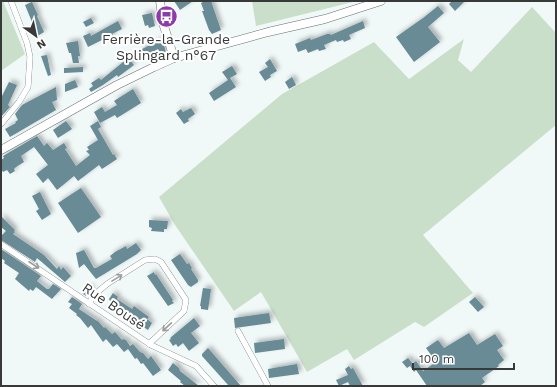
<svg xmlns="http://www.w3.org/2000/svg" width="557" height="387" font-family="'Work Sans',sans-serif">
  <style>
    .green { fill: #cadfca }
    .building { fill: #678b96; filter: url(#shadow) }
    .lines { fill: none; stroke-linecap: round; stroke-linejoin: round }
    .street-casing { stroke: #676e6e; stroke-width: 6 }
    .secondary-casing { stroke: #676e6e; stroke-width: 9 }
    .street { stroke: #fff; stroke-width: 5.5 }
    .secondary { stroke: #fff; stroke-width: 8 }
    .oneway { stroke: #9b9c9c }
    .labels { text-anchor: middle; stroke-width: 4; stroke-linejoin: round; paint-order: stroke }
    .poi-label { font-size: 14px; fill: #373a39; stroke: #fff }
    .street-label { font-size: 14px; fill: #373a39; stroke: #fff }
  </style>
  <defs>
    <filter id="shadow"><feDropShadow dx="3" dy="-3" stdDeviation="2" flood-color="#0004"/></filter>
  </defs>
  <rect width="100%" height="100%" fill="#f1f9f8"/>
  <g class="green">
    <path d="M1,1H3L25,54L1,71Z"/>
    <path d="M252,1H357L256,26Z"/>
    <path d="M532,7L556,33V125L423,235L473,293L424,327L415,322L354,360L347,349L307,372L261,292L234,311L175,225L159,197L282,94L374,42L409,79L464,39L458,60L471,72Z"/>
  </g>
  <g class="building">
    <path d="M174,1H193L180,10Z"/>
    <path d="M202,1H211L221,30L212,34L209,30L202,11H204L201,3L203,2Z"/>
    <path d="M452,1H465L455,11L449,4Z"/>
    <path d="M32,2L38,15L37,16L44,32L36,37L32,30L34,29L32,22L25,5Z"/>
    <path d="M438,6L444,13L428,27L440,42L414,62L396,37L423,18Z"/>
    <path d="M152,13L155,26L149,28L148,25L145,26L142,15Z"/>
    <path d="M91,18L94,23L86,27L83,22Z"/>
    <path d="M118,21L122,29L112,34L114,36L109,39L108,37L88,47L83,36L90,33L91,36Z"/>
    <path d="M363,21L365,28L349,35L351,39L344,42L343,40L337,42L336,40L324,45L326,49L319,51L318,49L308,53L306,49L298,52L295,44L310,38L311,40L327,34H330L331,35Z"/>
    <path d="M162,39L166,52L161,55L158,49L144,57L140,50Z"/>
    <path d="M78,41L80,56H78L79,63H73L71,53H69L66,43Z"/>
    <path d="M47,55L51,75L48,76L41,56Z"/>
    <path d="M128,58L134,65L118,77L117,75L103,85L91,92L89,89L93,86L91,83L99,78L101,80Z"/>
    <path d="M270,59L277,71L270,75L271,77L265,81L259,72L268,67L265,63Z"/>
    <path d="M232,66L237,74L230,78L236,87L214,101L209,93L228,80L222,72Z"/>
    <path d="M83,67V72L64,73V68Z"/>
    <path d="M292,77L296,85L289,89L285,82Z"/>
    <path d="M75,80L78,87L65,92V84Z"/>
    <path d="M9,82L17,85L8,105L10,107L1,117V98Z"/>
    <path d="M56,87L57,100L52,102L56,110L10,137L5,129L16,123L15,122L18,120L15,114L22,105Z"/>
    <path d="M133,89L141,103L117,118L115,115L100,123L94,112L102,107L105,112L117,105L114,101L117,99Z"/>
    <path d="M191,108L195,114L188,119L189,121L184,124L176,113L181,109L183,112Z"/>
    <path d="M66,121L72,129L58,138L53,130Z"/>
    <path d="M98,121L101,127L98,129L113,155L114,154L117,159L102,169L99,165L78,181L74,176L57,190L48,178L43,183L36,174L48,165L34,147L21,156L24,162L16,167L14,169L15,171L10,174L7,170L3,172L1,169V160L4,158L3,156L37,136L44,146L47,143L53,150L64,143L67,148L65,149L76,166L90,155L86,151L89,150L87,147L98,140L90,126Z"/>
    <path d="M81,188L101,217L78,233L58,203Z"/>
    <path d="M40,192L51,214L42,220L36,211L39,209L32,196Z"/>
    <path d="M1,216L15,230L14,231L15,232L13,234L44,255L57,269L59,266L61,270L63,267L71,276L65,282L37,258L35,262L1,240V236L6,231L1,227Z"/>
    <path d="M149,220L168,221L167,229H164V232L151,231L152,228L149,227Z"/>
    <path d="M136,243L141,250L137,254L96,279L84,264L79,268L76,253L84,250L94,268H96L112,259L110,256L115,252L126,246L127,249Z"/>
    <path d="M1,249L41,276L37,281L47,289H49L53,284L61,289L52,299L36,287L33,291L30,289L29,291L15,279L19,273L4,263L5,261L1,258Z"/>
    <path d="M180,254L187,264L189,263L192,268L191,269L198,280V282L191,287L188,285L171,260Z"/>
    <path d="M154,272L155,275L156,274L173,300L172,301L174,303L168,306L147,276Z"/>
    <path d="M88,287L93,289L86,296L82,293Z"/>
    <path d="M203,288L211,289L208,310L201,309V306H200Z"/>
    <path d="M113,293L118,297L117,299L132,309L134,306L149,317L147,319L152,323L148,330L113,307L109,299Z"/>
    <path d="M72,297L82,304L79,309L97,321V320L104,328L105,327L112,334L115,332L122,340L123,339L126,340L130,346L133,344L140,352L143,353L148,359L151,356L161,370L153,376L143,363L141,364L137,358L135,359L128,349L124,352L117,344L113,347L106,339L103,342L91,325L88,328L80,318L76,315L77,314L69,308L72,304L68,302Z"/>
    <path d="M475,297L484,307L478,312L469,302Z"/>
    <path d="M269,313L271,323L235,328L234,318Z"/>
    <path d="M194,318L200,326L191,333L199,343L189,351L183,343L178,347L176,344L173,346L169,340L171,339L170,338Z"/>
    <path d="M469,333L477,345L495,334L503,346L497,350L504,360L498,365L499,366L482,378L485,382L480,386H427L416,370L414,372L410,366L416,361L423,371L436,362L426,348L438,340L444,348Z"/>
    <path d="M284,339L285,349L255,353L254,343Z"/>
    <path d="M208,348L241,386H229L202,356V354Z"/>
    <path d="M408,358L413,364L407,368L402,362Z"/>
    <path d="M173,363L179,368L180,371L199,386H185L180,382L181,381L168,370Z"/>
    <path d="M297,364L299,374L269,378L268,369Z"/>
    <path d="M349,366L351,369L353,368L363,386H350L348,382L339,386L336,380L348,375L345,369Z"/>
  </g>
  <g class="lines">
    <defs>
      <g id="street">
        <path d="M1,124L19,102L28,87L30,57L27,43L11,1"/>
        <path d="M1,244L151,345L196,366L214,386"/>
        <path d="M89,304L93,296L107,284L145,260L155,259L161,262L186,300L184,311L149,344"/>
        <path d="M238,331L268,386"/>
      </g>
      <g id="secondary">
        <path d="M160,1L163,23L174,58"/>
        <path d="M1,150L117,85L154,67L174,58L268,32L325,19L381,1"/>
      </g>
    </defs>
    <use href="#street" class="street-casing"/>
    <use href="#secondary" class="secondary-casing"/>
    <use href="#street" class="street"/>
    <use href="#secondary" class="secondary"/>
  </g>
  <defs><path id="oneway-shaft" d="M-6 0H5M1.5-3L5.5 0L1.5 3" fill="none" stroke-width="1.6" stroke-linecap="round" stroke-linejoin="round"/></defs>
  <g class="oneway">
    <use href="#oneway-shaft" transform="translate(34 265) rotate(33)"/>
    <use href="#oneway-shaft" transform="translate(117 278) rotate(-32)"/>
    <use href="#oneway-shaft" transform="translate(167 327) rotate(137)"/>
  </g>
  <defs>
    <symbol id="bus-disc" viewBox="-11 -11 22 22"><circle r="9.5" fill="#8d3baa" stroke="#fff"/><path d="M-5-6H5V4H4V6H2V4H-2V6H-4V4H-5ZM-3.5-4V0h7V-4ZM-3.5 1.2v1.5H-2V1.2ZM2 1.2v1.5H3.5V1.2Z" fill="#fff"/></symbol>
  </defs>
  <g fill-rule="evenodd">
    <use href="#bus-disc" x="154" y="4" width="25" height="25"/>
  </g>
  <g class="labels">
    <g class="poi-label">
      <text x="166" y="44">Ferrière-la-Grande<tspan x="166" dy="16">Splingard n°67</tspan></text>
    </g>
    <g class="street-label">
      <text transform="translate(114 306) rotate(34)" y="5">Rue Bousé</text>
    </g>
  </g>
  <rect width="557" height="387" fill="none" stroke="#373a39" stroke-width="4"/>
  <g transform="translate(36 36) rotate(147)" stroke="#ffffff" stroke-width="3" paint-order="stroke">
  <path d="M0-3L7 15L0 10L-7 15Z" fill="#373a39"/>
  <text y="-6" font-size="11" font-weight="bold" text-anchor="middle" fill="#373a39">N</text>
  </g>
  <path d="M413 363v6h101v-6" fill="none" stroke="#373a39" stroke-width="2"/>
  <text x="419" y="363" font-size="12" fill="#373a39" stroke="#ffffff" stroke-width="3" paint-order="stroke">100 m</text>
</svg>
